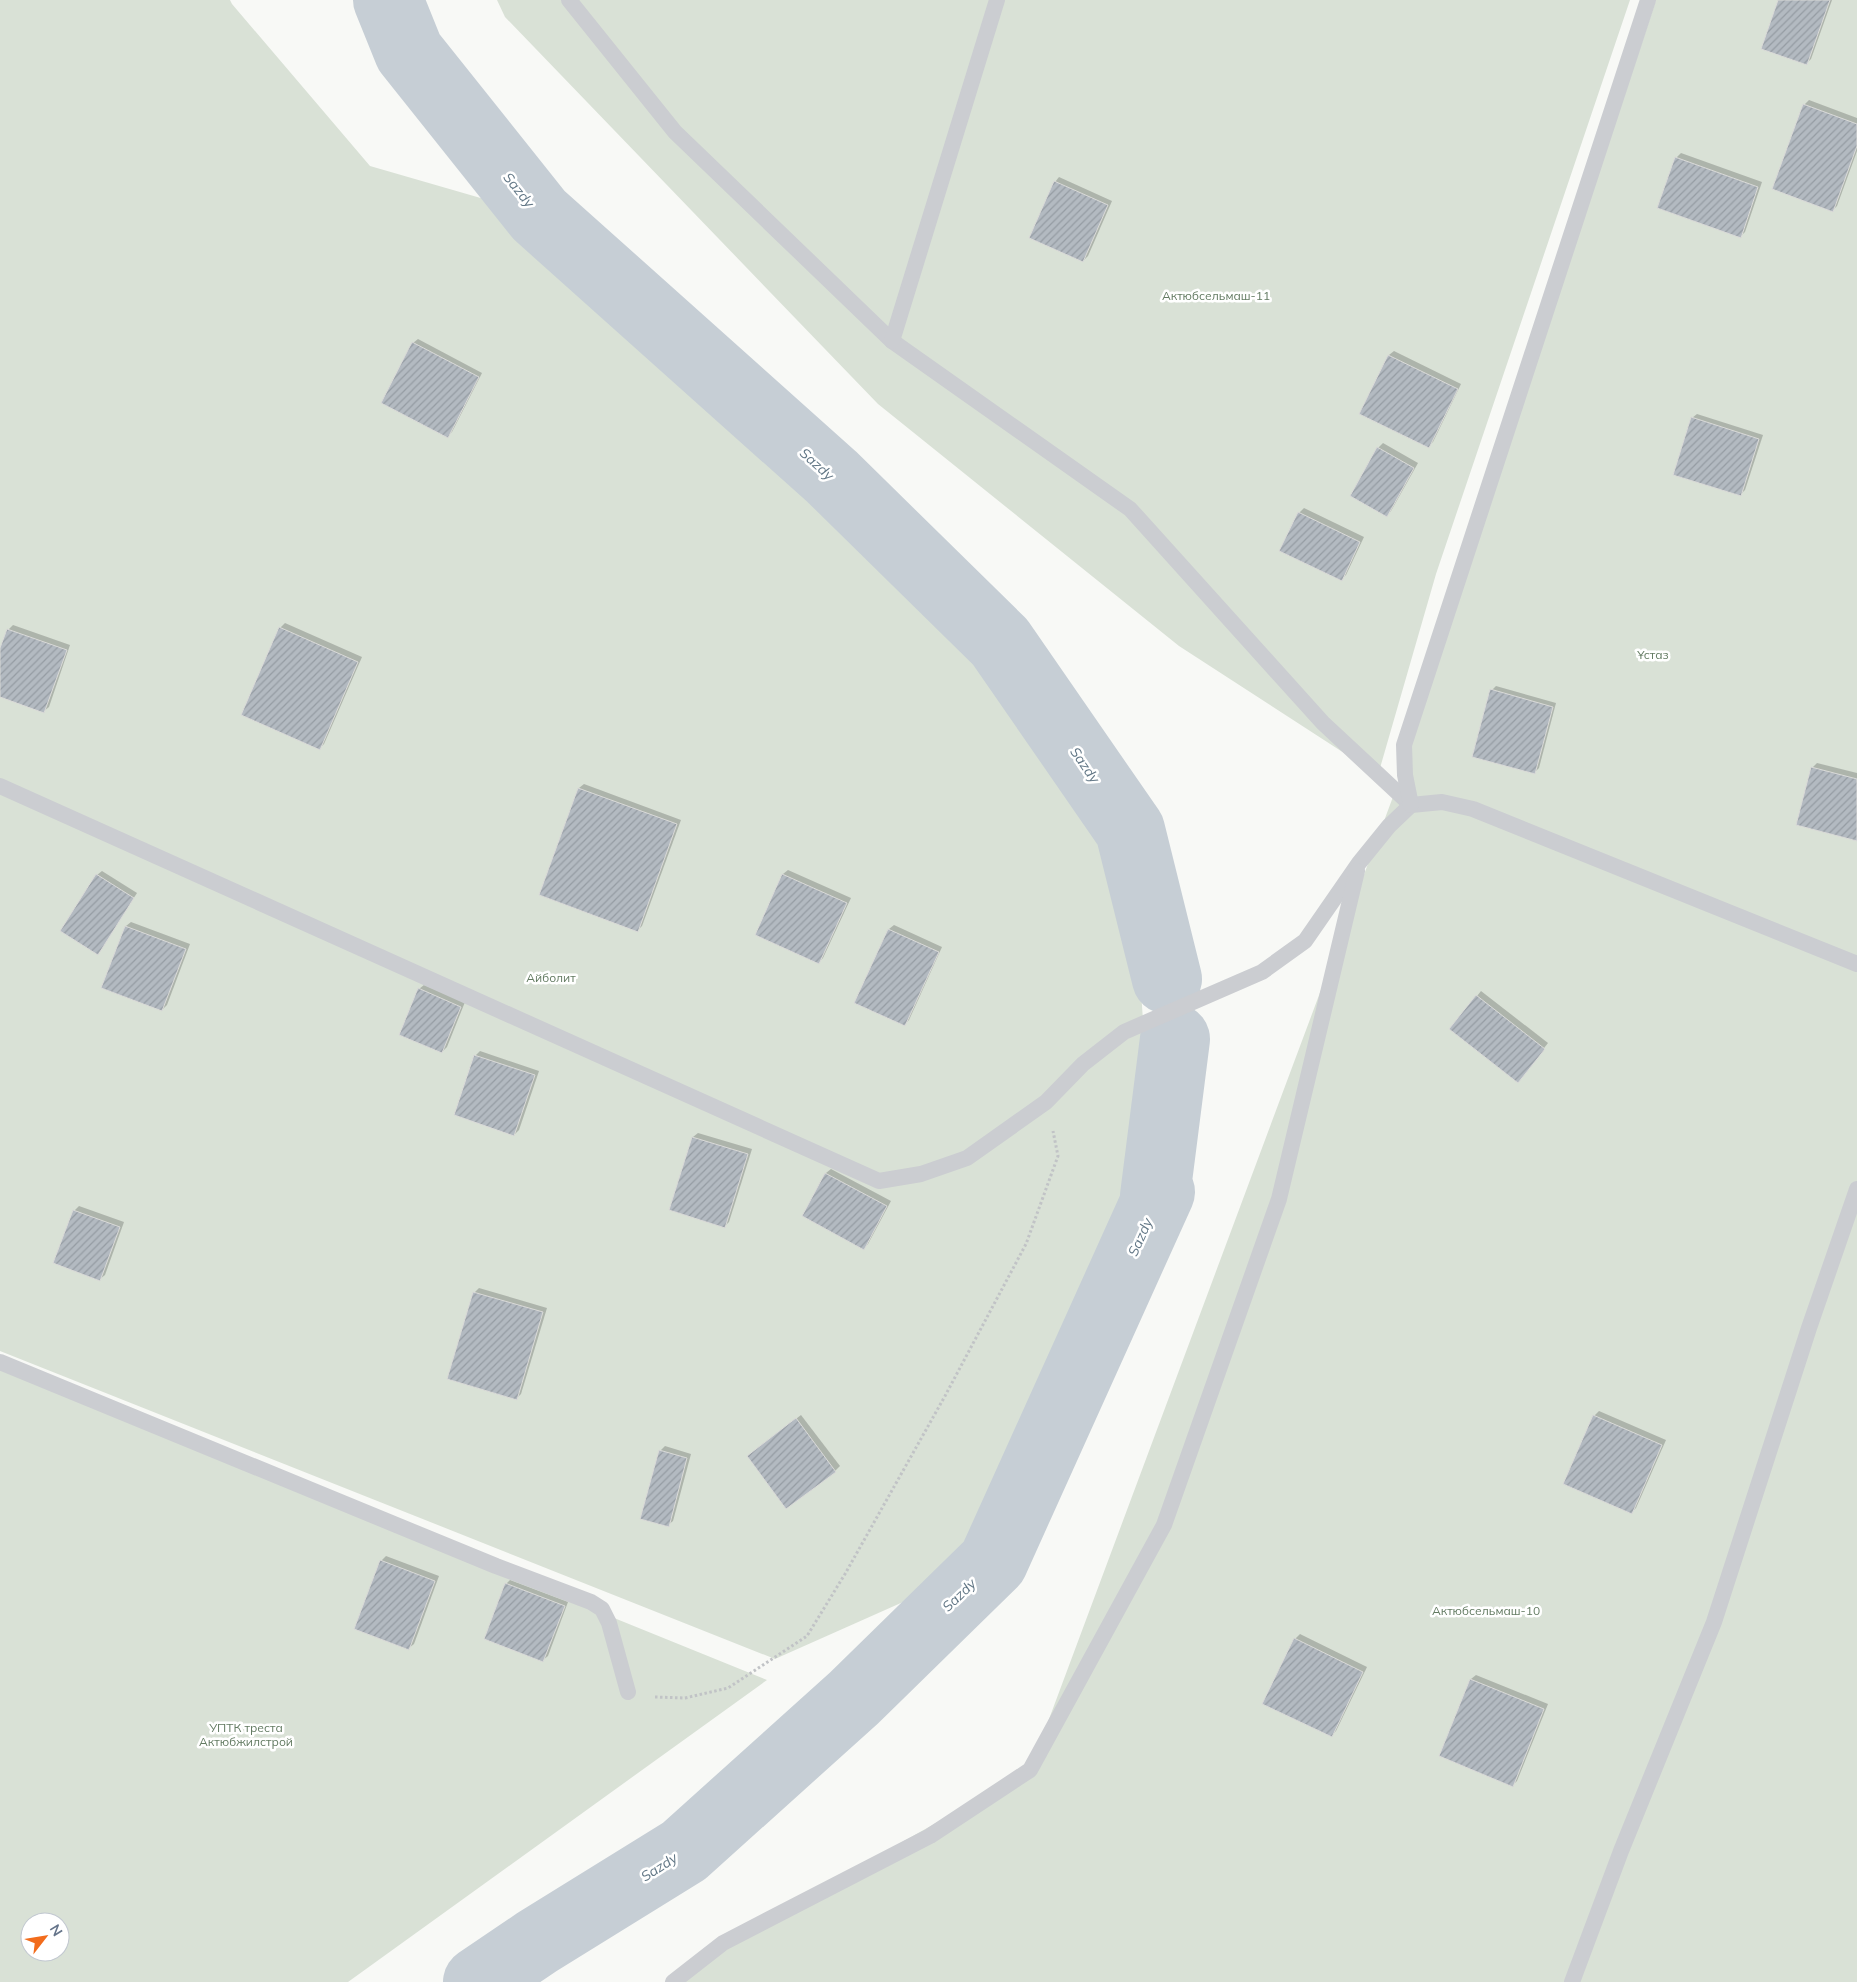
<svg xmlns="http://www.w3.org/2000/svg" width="1857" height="1982" font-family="Mulish,sans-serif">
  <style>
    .garden { fill: #d9e1d6; fill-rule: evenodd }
    .shadow { fill: #0003 }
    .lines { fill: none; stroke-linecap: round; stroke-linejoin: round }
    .river { stroke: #c6ced5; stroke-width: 70 }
    .building { fill: url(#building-hatch); stroke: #dadad8 }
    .path { stroke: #c1c3c6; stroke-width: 3; stroke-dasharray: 2.5 2.5; stroke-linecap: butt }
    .lane { stroke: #cbcdd1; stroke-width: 16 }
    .labels { text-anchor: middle; stroke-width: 5; stroke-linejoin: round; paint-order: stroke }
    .park-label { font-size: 12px; fill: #627a61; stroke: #fff }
    .water-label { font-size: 14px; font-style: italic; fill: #617685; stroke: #fff }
  </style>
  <defs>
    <pattern id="building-hatch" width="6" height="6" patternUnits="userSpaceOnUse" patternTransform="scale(1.25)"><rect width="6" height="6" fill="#b3bac1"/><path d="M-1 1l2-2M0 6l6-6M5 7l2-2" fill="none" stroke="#959ca3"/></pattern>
  </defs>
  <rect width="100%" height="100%" fill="#f8f9f6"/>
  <g class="garden">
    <path d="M0,0H230L232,4L370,166L539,215L1000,642L1130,830L1155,1196L993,1562L775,1659L0,1351Z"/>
    <path d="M497,0H1630L1436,574L1378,775L1179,646L878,404L505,17Z"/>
    <path d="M1656,0H1857V1982H684L723,1943L1030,1770L1406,762L1404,760Z"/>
    <path d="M0,1369L767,1680L348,1982H0ZM30,1922H60V1952H30Z"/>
  </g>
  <g class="shadow">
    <path d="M1780,0H1832L1811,59L1806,64Z"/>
    <path d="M1809,100L1857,118V151L1837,206L1833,210L1804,105Z"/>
    <path d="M1681,153L1762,182L1745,232L1740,237L1676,158Z"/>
    <path d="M1059,177L1112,201L1088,256L1083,261L1055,182Z"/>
    <path d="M418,339L482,373L452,432L447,436L413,343Z"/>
    <path d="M1394,351L1461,384L1433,442L1428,446L1361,414L1389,355Z"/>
    <path d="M1697,414L1763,435L1745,490L1740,495L1692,418Z"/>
    <path d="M1383,443L1418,463L1391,511L1387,516L1352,496L1378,448Z"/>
    <path d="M1304,508L1364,537L1346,575L1341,579L1299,513Z"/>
    <path d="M285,623L362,657L324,744L320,748L280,628Z"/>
    <path d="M13,625L70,645L49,707L44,711L0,696V652L8,630Z"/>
    <path d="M1496,686L1556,703L1539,768L1534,773L1492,690Z"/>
    <path d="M1817,763L1857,773V840L1812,768Z"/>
    <path d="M584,784L681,820L642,926L638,930L540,894L579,788Z"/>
    <path d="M788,870L851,898L823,958L819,962L756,934L783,874Z"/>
    <path d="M102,871L137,893L97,954V875Z"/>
    <path d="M131,922L190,944L167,1005L162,1010L103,987L126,926Z"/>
    <path d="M894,925L942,947L909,1020L905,1024L856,1002L889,929Z"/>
    <path d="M424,985L465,1002L447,1047L442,1052L419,989Z"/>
    <path d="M1481,991L1548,1043L1522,1076L1451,1029Z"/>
    <path d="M480,1051L539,1071L519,1130L514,1135L456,1114L476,1055Z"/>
    <path d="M698,1133L752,1149L729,1222L725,1226L670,1210L693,1137Z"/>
    <path d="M831,1169L891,1201L868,1244L864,1248L804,1216L826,1173Z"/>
    <path d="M79,1206L124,1222L105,1275L100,1279L55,1263L75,1210Z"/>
    <path d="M479,1288L547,1308L521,1394L517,1398L474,1293Z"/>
    <path d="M1599,1411L1666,1440L1636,1508L1631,1513L1594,1416Z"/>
    <path d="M801,1415L840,1466L835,1471L753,1452Z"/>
    <path d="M665,1446L691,1454L673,1521L668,1525L660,1451Z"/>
    <path d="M386,1556L439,1576L414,1644L409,1648L356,1628L381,1561Z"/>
    <path d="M510,1580L568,1602L548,1656L543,1660L506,1584Z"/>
    <path d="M1300,1634L1367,1667L1336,1731L1331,1736L1295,1639Z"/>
    <path d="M1476,1675L1548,1704L1517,1781L1513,1785L1440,1756L1471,1679Z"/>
  </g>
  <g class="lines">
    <g class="river">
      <path d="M388,0L409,52L539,215L832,477L1000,642L1130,830L1167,979"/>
      <path d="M478,1982L537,1942L684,1851L854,1698L993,1562L1160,1192L1155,1196L1175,1039"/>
    </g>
  </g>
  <g class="building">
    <path d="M1778,0H1830L1807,65L1761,49Z"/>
    <path d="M1803,104L1857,124V146L1833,212L1772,189Z"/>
    <path d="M1675,157L1758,187L1741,238L1657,208Z"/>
    <path d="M1054,181L1108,205L1083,262L1029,238Z"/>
    <path d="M412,342L479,377L448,438L381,403Z"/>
    <path d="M1388,355L1458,389L1429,448L1359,414Z"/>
    <path d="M1691,417L1759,439L1741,496L1673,475Z"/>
    <path d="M1377,447L1414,468L1387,517L1350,496Z"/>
    <path d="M1298,512L1360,542L1342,581L1279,551Z"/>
    <path d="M279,627L358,662L320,750L241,715Z"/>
    <path d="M7,629L67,650L44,713L0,697V648Z"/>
    <path d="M1490,689L1553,707L1535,774L1472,757Z"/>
    <path d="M1811,767L1857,779V841L1796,825Z"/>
    <path d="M578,788L677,824L638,932L539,895Z"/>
    <path d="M96,874L134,898L98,955L60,931Z"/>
    <path d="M782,874L847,903L819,964L755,935Z"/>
    <path d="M125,926L186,949L162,1011L101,988Z"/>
    <path d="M888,929L939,952L905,1026L854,1003Z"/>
    <path d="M418,988L461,1007L442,1053L399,1035Z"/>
    <path d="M1476,995L1545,1049L1518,1083L1449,1029Z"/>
    <path d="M474,1055L535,1075L514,1136L454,1115Z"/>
    <path d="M692,1137L748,1154L725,1228L669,1210Z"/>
    <path d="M825,1173L887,1206L864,1250L802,1216Z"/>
    <path d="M73,1210L120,1227L100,1281L53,1263Z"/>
    <path d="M473,1292L543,1312L517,1400L447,1379Z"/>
    <path d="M1593,1415L1662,1445L1632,1514L1563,1484Z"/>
    <path d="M796,1418L836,1472L786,1509L747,1456Z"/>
    <path d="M659,1450L687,1458L669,1527L640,1519Z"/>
    <path d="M380,1560L435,1581L409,1650L354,1629Z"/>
    <path d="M505,1583L565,1606L543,1662L484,1639Z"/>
    <path d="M1294,1638L1363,1672L1332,1737L1262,1704Z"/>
    <path d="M1470,1679L1544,1709L1513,1787L1439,1756Z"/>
  </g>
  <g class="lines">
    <path class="path" d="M655,1697L685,1698L728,1688L807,1636L845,1574L945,1396L1026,1244L1058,1156L1053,1131"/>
    <g class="lane">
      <path d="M569,0L675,132L892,341L1130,509L1323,723L1411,805"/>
      <path d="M892,341L997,0"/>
      <path d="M0,786L879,1181L921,1174L967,1158L1046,1102L1083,1064L1124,1032L1262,972L1305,941L1359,863L1389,826L1411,805L1442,802L1473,809L1857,964"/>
      <path d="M1411,805L1405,775L1404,745L1648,0"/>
      <path d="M0,1362L496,1566L591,1602L602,1609L609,1623L628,1692"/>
      <path d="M673,1982L723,1943L930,1836L1030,1770L1164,1525L1279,1199L1357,871"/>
      <path d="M1572,1982L1621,1851L1714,1622L1809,1328L1857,1189"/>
    </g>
  </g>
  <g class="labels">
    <g class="park-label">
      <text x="1216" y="300">Актюбсельмаш-11</text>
      <text x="1653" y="659">Ұстаз</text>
      <text x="551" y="982">Айболит</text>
      <text x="1486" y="1615">Актюбсельмаш-10</text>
      <text x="246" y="1732">УПТК треста<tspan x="246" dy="14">Актюбжилстрой</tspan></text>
    </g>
    <g class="water-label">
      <text transform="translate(519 190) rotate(51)" y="5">Sazdy</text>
      <text transform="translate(817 464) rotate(42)" y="5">Sazdy</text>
      <text transform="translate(1085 765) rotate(55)" y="5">Sazdy</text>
      <text transform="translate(1140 1237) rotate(-66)" y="5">Sazdy</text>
      <text transform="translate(959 1595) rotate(-44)" y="5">Sazdy</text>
      <text transform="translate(659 1867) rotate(-33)" y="5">Sazdy</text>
    </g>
  </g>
  <g transform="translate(45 1937) rotate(59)"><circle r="24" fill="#ffffff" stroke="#c1c7d0"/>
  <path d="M0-4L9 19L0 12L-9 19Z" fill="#f26c1c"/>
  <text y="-8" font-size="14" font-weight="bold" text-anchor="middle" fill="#65748a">N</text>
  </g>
</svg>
